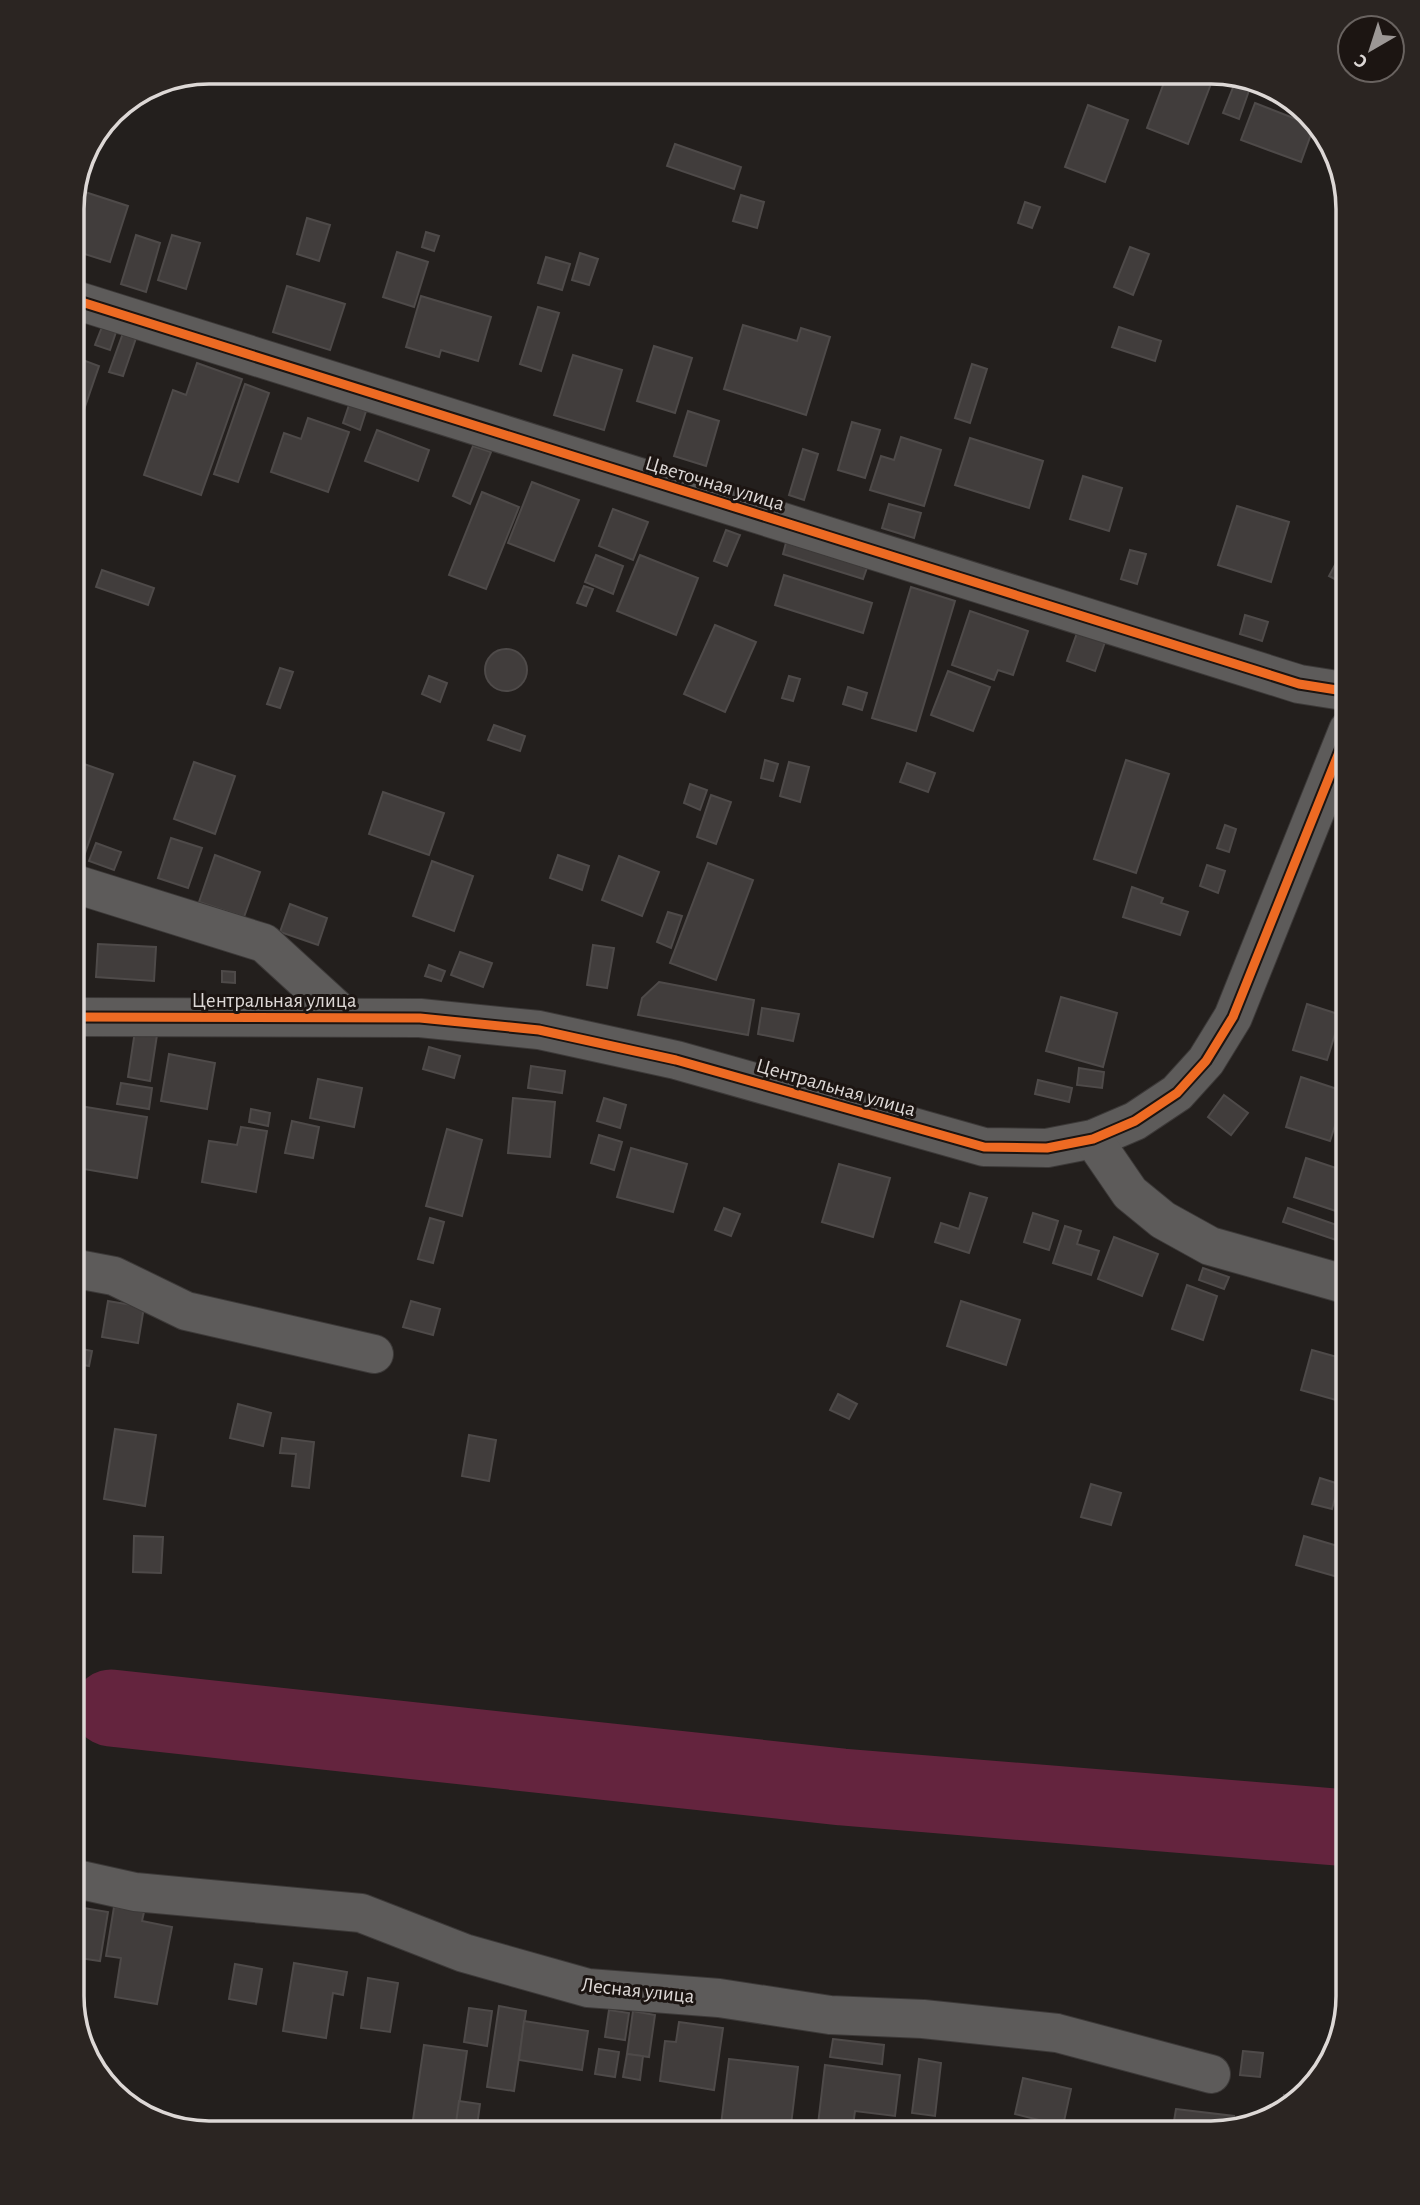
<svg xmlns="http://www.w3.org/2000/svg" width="1420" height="2205" font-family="'Alegreya Sans',sans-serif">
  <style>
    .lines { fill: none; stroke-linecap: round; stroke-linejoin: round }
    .river { stroke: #64243e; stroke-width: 77 }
    .building { fill: #413d3c; stroke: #4e4a49; stroke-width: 2 }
    .minor-casing { stroke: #3c3938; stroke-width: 40 }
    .minor { stroke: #5d5b5a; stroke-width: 38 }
    .cycleway-casing { stroke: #1c1512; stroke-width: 13 }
    .cycleway { stroke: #ed6a23; stroke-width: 9 }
    .labels { text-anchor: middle; stroke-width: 6; stroke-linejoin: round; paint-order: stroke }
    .street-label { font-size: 21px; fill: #ddd8d6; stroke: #1c1512 }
    .rim { fill: none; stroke: #ddd8d6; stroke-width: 3.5 }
  </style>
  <rect width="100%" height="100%" fill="#231f1d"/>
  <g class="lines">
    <path class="river" d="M111,1708L842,1787L1348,1828"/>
  </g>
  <g class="building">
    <path d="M1168,72H1188L1212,81L1188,144L1147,128Z"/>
    <path d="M1236,80L1251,85L1239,119L1223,113Z"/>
    <path d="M1255,103L1314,126L1301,162L1241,140Z"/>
    <path d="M1088,105L1128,120L1105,182L1065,167Z"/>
    <path d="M675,144L741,167L734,189L667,166Z"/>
    <path d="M85,192L128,206L110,262L72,250V236Z"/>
    <path d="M741,195L764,202L757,228L733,221Z"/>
    <path d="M1025,202L1040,207L1032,228L1018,223Z"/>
    <path d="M307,218L330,225L319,261L297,254Z"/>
    <path d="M426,232L439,236L434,251L422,247Z"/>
    <path d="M136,235L160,243L146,292L121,284Z"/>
    <path d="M172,235L200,243L186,289L158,280Z"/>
    <path d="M1130,247L1149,254L1133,295L1114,287Z"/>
    <path d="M397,252L428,262L414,307L383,297Z"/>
    <path d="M580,253L598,259L589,285L572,280Z"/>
    <path d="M546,257L570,264L562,290L538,283Z"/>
    <path d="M287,286L345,304L330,350L273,332Z"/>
    <path d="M421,296L491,317L478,361L441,350L439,357L406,347Z"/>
    <path d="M538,307L559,313L541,371L520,364Z"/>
    <path d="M743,325L797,341L801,328L830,337L806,415L724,389Z"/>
    <path d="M102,327L116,332L110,350L95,345Z"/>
    <path d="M1119,327L1161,341L1155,361L1112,347Z"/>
    <path d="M123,333L136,338L123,376L109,372Z"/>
    <path d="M654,346L692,358L675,413L637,401Z"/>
    <path d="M573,355L622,370L604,430L554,415Z"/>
    <path d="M72,356L99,366L78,427L72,425Z"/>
    <path d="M197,363L242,379L201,495L144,475L173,390L186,395Z"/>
    <path d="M972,364L987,369L970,423L955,418Z"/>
    <path d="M245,384L269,393L238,482L214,474Z"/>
    <path d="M349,405L366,411L360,430L343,423Z"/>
    <path d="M688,411L719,421L706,466L674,456Z"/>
    <path d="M308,418L349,432L328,492L271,472L284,433L301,439Z"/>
    <path d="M852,422L880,430L865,478L838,470Z"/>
    <path d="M377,430L429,450L418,481L365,461Z"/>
    <path d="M901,437L941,450L924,506L870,490L881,456L894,460Z"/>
    <path d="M970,438L1043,461L1029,508L955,485Z"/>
    <path d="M473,446L491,452L470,504L453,496Z"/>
    <path d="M803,449L818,454L804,500L789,495Z"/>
    <path d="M1083,476L1122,488L1109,531L1070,519Z"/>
    <path d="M532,482L579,500L554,561L508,543Z"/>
    <path d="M482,492L519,507L486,589L449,575Z"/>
    <path d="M889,504L921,513L914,538L882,528Z"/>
    <path d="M1237,506L1289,522L1271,582L1218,565Z"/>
    <path d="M613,509L648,522L633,560L599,546Z"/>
    <path d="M726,530L740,535L727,566L714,561Z"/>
    <path d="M787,539L868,565L863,579L783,554Z"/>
    <path d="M1348,541V586L1329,576Z"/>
    <path d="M1130,550L1146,554L1137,584L1121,579Z"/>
    <path d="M596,555L623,566L613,594L585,582Z"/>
    <path d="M640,555L698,578L676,635L617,611Z"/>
    <path d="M102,570L154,588L148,605L96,587Z"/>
    <path d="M784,575L872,603L863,633L775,605Z"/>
    <path d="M584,586L593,589L586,606L577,603Z"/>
    <path d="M911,587L955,601L916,731L872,718Z"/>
    <path d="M970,611L1028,631L1013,675L998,670L994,680L952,665Z"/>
    <path d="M1245,615L1268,622L1262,641L1240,634Z"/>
    <path d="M715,625L756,642L725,712L684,694Z"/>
    <path d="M1077,633L1105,642L1095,671L1067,661Z"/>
    <circle cx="506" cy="670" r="21"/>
    <path d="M280,668L293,672L280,708L267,704Z"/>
    <path d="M948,671L990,687L973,731L931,715Z"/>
    <path d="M429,676L447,683L440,702L422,694Z"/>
    <path d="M789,676L800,679L793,701L782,698Z"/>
    <path d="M848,687L867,693L862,710L843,704Z"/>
    <path d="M494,725L525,736L520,751L488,740Z"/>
    <path d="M765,760L778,764L773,781L761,778Z"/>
    <path d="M1126,760L1169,774L1136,873L1094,859Z"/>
    <path d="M194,762L235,776L215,834L174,819Z"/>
    <path d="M789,762L809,767L800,802L780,796Z"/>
    <path d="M907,763L935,773L928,792L900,782Z"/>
    <path d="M84,764L113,774L84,856L72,851V799Z"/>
    <path d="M690,784L707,790L700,810L684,803Z"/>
    <path d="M383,792L444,813L429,855L369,834Z"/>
    <path d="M711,795L731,802L716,844L697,837Z"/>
    <path d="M1225,825L1236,829L1229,852L1217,848Z"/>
    <path d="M171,838L202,848L188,888L158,878Z"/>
    <path d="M96,843L121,852L114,870L89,861Z"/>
    <path d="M215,855L260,872L244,917L199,902Z"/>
    <path d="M558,855L589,866L582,890L550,878Z"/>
    <path d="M619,856L659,872L642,916L602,900Z"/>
    <path d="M432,861L473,876L454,931L413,916Z"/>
    <path d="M708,863L753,880L716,980L670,963Z"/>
    <path d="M1207,865L1225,871L1218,893L1200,886Z"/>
    <path d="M1132,887L1163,898L1161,903L1188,912L1180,935L1123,917Z"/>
    <path d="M290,904L327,918L318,945L280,932Z"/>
    <path d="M668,912L682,916L671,948L657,942Z"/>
    <path d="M98,944L156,947L154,981L96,977Z"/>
    <path d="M593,945L614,948L607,988L587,985Z"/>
    <path d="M460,952L492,963L483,987L451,975Z"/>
    <path d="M429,965L445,971L441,981L425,976Z"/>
    <path d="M222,971L235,972V983L222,982Z"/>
    <path d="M659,982L754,1000L748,1035L638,1015L642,998Z"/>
    <path d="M1061,997L1117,1013L1103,1067L1046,1051Z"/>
    <path d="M1307,1004L1341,1015L1327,1060L1293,1050Z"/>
    <path d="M762,1008L799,1014L793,1041L758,1034Z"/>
    <path d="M135,1031L157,1035L150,1081L128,1077Z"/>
    <path d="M429,1047L460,1056L454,1078L423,1069Z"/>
    <path d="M169,1054L215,1063L207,1109L161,1101Z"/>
    <path d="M1348,1055V1077L1342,1075Z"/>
    <path d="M531,1066L565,1071L562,1093L528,1088Z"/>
    <path d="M1079,1068L1104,1072L1102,1088L1077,1085Z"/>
    <path d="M1301,1077L1346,1092L1330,1141L1286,1127Z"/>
    <path d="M318,1079L362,1088L354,1127L310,1118Z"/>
    <path d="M1038,1080L1072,1088L1069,1102L1035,1094Z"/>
    <path d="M121,1083L152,1088L149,1109L117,1104Z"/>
    <path d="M1224,1095L1248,1113L1231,1135L1208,1117Z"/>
    <path d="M513,1098L555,1102L550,1157L508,1153Z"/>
    <path d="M604,1098L626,1105L620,1128L597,1121Z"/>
    <path d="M80,1106L147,1117L137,1178L72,1167Z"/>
    <path d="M251,1109L270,1113L268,1126L249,1122Z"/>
    <path d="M292,1121L319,1127L313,1158L285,1153Z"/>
    <path d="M241,1127L267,1131L256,1192L202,1182L209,1141L237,1145Z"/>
    <path d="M447,1129L482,1140L462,1216L426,1206Z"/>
    <path d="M599,1135L622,1142L614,1170L591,1163Z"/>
    <path d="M631,1148L687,1164L673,1212L617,1197Z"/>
    <path d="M1306,1158L1348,1172V1215L1294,1197Z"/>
    <path d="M839,1164L890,1178L873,1237L822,1222Z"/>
    <path d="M970,1193L987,1198L969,1253L935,1242L941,1223L959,1229Z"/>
    <path d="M724,1208L740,1214L731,1236L715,1230Z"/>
    <path d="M1288,1208L1348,1229V1244L1283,1222Z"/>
    <path d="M1033,1213L1058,1221L1049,1250L1024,1242Z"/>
    <path d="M430,1218L444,1222L433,1263L418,1259Z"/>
    <path d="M1065,1226L1081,1231L1077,1244L1099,1251L1091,1275L1053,1263Z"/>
    <path d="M1114,1237L1158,1254L1142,1296L1098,1279Z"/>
    <path d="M1203,1268L1229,1277L1224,1289L1199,1280Z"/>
    <path d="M1187,1285L1217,1296L1203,1340L1172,1329Z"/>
    <path d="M108,1301L144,1307L138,1343L102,1337Z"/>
    <path d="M411,1301L440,1309L433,1335L403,1327Z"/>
    <path d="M961,1301L1020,1320L1006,1365L947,1346Z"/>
    <path d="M1347,1313H1348V1335L1341,1333Z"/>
    <path d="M72,1347L92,1351L89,1366L72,1363Z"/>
    <path d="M1312,1350L1348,1360V1383L1343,1402L1301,1390Z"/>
    <path d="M838,1394L857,1404L849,1419L830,1410Z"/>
    <path d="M238,1404L271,1413L263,1446L230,1438Z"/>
    <path d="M115,1429L156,1435L145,1506L104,1499Z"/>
    <path d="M469,1435L496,1440L489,1481L462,1476Z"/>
    <path d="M282,1438L314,1442L309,1488L292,1486L296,1454L280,1453Z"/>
    <path d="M1320,1478L1339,1484L1332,1509L1312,1504Z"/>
    <path d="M1091,1484L1121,1493L1111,1525L1081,1517Z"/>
    <path d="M134,1536L163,1537L161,1573L133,1572Z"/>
    <path d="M1304,1536L1348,1549V1580L1296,1565Z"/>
    <path d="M78,1907L108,1912L100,1961L72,1957V1942Z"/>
    <path d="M114,1907L144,1912L142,1921L172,1927L157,2004L115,1997L121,1958L106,1956Z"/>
    <path d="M294,1963L347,1972L343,1995L333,1993L326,2038L283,2031Z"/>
    <path d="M235,1964L262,1969L256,2004L229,1999Z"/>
    <path d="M368,1978L398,1983L390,2032L361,2028Z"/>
    <path d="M499,2006L526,2011L514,2091L487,2087Z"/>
    <path d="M469,2008L492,2011L487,2046L464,2042Z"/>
    <path d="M609,2010L629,2013L625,2040L605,2037Z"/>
    <path d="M633,2011L655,2015L649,2057L627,2054Z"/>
    <path d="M524,2021L588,2031L582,2070L519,2060Z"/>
    <path d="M679,2022L723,2028L714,2090L660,2081L665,2041L676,2042Z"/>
    <path d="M833,2039L884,2045L882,2064L830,2057Z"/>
    <path d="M424,2045L467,2051L456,2126L413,2120Z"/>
    <path d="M599,2049L619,2052L615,2077L595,2074Z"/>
    <path d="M1243,2051L1263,2053L1260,2077L1240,2075Z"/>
    <path d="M627,2054L643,2056L640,2080L623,2077Z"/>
    <path d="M729,2059L798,2067L790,2133H720Z"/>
    <path d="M919,2059L941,2063L935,2116L912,2113Z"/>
    <path d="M825,2065L900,2075L895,2116L855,2111L852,2133H817Z"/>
    <path d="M1023,2078L1071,2089L1063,2126L1015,2114Z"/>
    <path d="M1284,2095L1297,2097L1283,2109Z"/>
    <path d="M459,2101L480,2104L477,2126L456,2123Z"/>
    <path d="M1176,2109L1234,2116L1233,2128L1211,2133H1172Z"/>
  </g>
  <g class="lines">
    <defs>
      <g id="minor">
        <path d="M72,299L1299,684L1337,690L1348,687"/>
        <path d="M72,883L264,943L345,1017"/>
        <path d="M72,1017L420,1018L539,1030L676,1060L984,1147L1047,1148L1093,1139L1135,1121L1177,1093L1206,1061L1233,1017L1348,730"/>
        <path d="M1093,1139L1130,1193L1163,1220L1210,1246L1348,1285"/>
        <path d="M72,1268L114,1276L186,1311L374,1354"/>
        <path d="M72,1878L135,1892L361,1913L464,1953L588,1988L719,1998L830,2015L923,2019L1057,2033L1211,2074"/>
      </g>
    </defs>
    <use href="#minor" class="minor-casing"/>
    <use href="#minor" class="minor"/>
    <defs>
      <g id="cycleway">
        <path d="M72,299L1299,684L1337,690L1348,687"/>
        <path d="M72,1017L420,1018L539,1030L676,1060L984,1147L1047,1148L1093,1139L1135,1121L1177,1093L1206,1061L1233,1017L1348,730"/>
      </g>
    </defs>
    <use href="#cycleway" class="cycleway-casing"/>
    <use href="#cycleway" class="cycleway"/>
  </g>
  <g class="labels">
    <g class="street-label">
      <text transform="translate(715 483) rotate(17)" y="7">Цветочная улица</text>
      <text x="274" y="1007">Центральная улица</text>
      <text transform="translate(836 1087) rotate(16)" y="7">Центральная улица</text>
      <text transform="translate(638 1990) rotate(6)" y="7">Лесная улица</text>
    </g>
  </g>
  <path d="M0 0H1420V2205H0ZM209 84H1211A125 125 0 0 1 1336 209V1996A125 125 0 0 1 1211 2121H209A125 125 0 0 1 84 1996V209A125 125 0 0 1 209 84Z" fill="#2b2522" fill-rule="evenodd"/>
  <path class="rim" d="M209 84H1211A125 125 0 0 1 1336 209V1996A125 125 0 0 1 1211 2121H209A125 125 0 0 1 84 1996V209A125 125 0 0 1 209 84Z"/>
  <g transform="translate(1371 49) rotate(219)"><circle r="33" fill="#1c1512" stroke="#696360" stroke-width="2"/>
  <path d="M0-5L12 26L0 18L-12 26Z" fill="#9c9795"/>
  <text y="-10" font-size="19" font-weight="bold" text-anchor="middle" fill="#ddd8d6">С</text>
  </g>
</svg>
